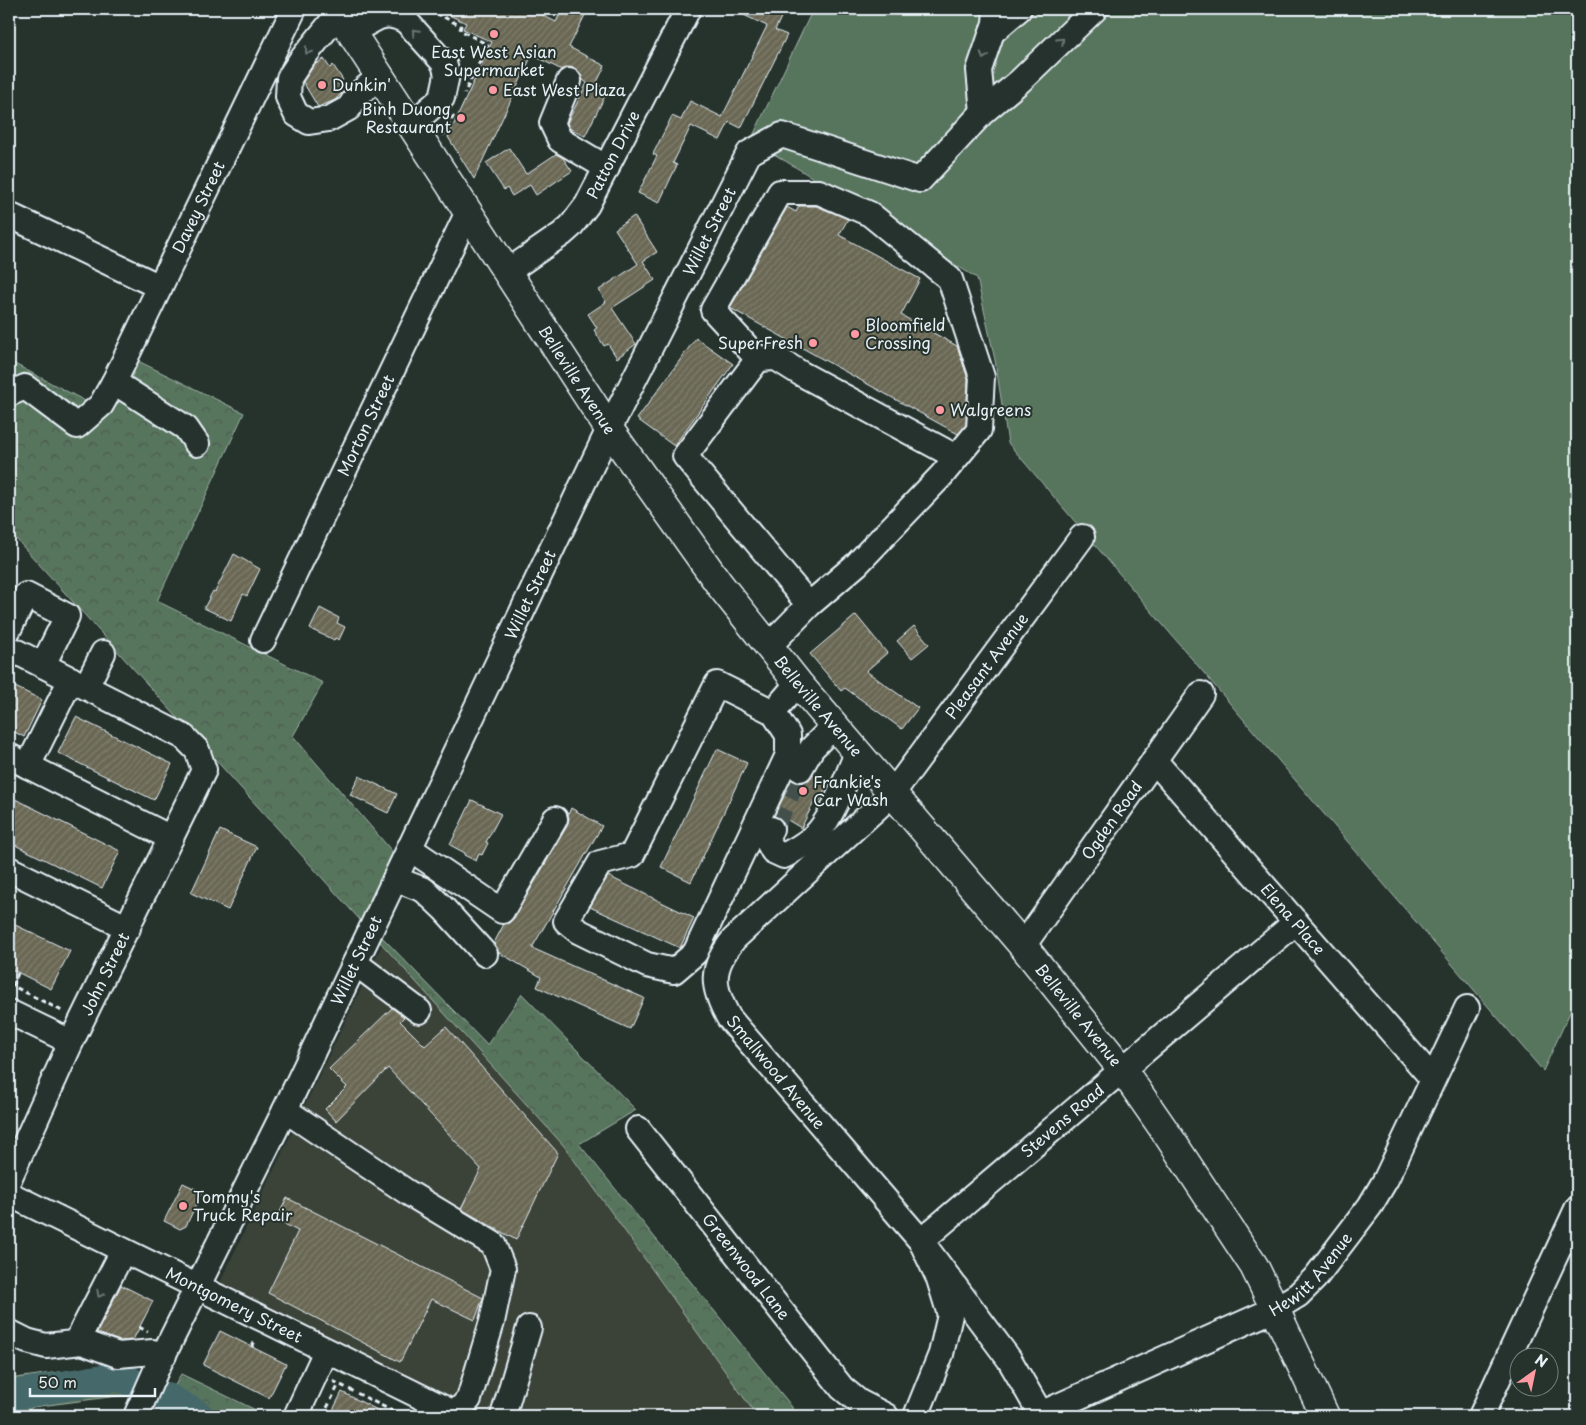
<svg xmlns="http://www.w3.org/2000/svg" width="1586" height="1425" font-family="'Playpen Sans',sans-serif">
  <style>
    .built { fill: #3a4339 }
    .grass { fill: #57745c; stroke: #a0b2aa }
    .forest { fill: url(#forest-crowns); stroke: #a0b2aa }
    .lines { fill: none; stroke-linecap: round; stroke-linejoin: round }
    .river { stroke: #45696a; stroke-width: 30 }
    .building { fill: url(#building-hatch); stroke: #e8f1f8 }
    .minor-tunnel { stroke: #43504b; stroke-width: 24; stroke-dasharray: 24 12; stroke-linecap: butt }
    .minor-casing { stroke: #e8f1f8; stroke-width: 28 }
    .major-casing { stroke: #e8f1f8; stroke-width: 31 }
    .path { stroke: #e8f1f8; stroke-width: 3; stroke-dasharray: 5 4; stroke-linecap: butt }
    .minor { stroke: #26332d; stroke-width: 24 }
    .major { stroke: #26332d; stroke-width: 28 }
    .oneway { stroke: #6a7674 }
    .poi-dot { fill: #ff9aa2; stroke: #26332d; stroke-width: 2 }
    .labels { text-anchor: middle; stroke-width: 4; stroke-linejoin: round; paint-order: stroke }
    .poi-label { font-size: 16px; fill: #e8f1f8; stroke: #26332d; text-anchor: start }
    .street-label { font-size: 16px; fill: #e8f1f8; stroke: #26332d }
  </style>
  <defs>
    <pattern id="forest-crowns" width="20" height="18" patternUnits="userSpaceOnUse" patternTransform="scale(1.25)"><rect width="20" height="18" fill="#57745c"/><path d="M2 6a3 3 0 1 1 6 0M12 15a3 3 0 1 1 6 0" fill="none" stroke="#4e5c52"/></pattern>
    <pattern id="building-hatch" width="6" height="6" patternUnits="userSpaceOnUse" patternTransform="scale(1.25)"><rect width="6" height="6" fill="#6a6854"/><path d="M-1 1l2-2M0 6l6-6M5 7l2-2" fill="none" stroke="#7f7e6d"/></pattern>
  </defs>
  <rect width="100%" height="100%" fill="#26332d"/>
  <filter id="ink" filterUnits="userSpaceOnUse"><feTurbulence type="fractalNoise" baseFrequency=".02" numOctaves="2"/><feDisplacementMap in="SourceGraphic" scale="10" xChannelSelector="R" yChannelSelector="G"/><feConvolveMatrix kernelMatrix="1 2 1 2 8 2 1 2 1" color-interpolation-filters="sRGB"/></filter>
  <g filter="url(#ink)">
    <path class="built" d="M382,945L564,1146L757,1416H480L222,1286L221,1280Z"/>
    <path class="grass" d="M813,9H1577V997L1543,1071L1008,443L995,360L977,278L751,140Z"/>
    <g class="forest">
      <path d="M136,360L244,413L157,601L323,683L293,736L403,864L381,936L487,1045L522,994L636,1110L579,1144L789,1403L798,1416H757L564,1146L9,531V361L110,414Z"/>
      <path d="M118,1361L134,1373L125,1395L33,1407L19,1416H9V1379L95,1367Z"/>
      <path d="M181,1374L262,1413V1416H159Z"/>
    </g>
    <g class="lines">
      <g class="river">
        <path d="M9,1396L114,1377L124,1378L131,1382"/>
        <path d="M166,1397L199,1416"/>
      </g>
    </g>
    <g class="building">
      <path d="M436,9H530L556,22L562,9H588L569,47L605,66L596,84L608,90L585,136L569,128L567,123L587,83L583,80L580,73L575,68L568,67L562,70L532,55L474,179L448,137L492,42L463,29L466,23Z"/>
      <path d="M731,9H785L775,30L787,35L741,128L729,122L720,140L691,126L673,163L677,165L659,203L638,193L657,156L653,154L672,116L681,120L690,101L722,117L767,26Z"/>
      <path d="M324,59L330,68L333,65L343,80L338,83L344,91L335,100L318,107L303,82L314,65Z"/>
      <path d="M509,148L526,174L556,154L563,158L572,171L536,195L530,185L512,196L507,188L504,190L486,163Z"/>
      <path d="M799,206H816L848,219L839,235L920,279L901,315L957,346L968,379L966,425L958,434L730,308L787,207L796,212Z"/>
      <path d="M634,216L657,252L643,261L655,280L612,308L636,344L617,358L608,344L604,346L594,330L597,328L588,314L606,302L599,290L638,264L615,229Z"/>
      <path d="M696,338L733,364L674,446L637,419Z"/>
      <path d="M234,554L260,569L247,596L243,594L231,621L204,608L213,591L215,592Z"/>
      <path d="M320,608L339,618L337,623L345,627L339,640L335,638L334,640L310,629Z"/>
      <path d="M856,615L887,653L866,671L918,708L902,729L845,688L841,691L810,654Z"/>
      <path d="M914,626L929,644L912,658L897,641Z"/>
      <path d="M9,684L42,700L24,737L9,729Z"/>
      <path d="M76,717L172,764L154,800L58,753Z"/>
      <path d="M717,749L747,763L691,882L661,867Z"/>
      <path d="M814,774L829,781L818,804L814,802L801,828L786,819L784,824L778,817L774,816L792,780L801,783L811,779Z"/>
      <path d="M359,776L397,794L388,813L350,795Z"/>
      <path d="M9,796L120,851L102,888L9,842Z"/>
      <path d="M472,800L501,814L486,842L488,843L482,855L479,854L476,861L464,855L465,853L450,845Z"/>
      <path d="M571,808L602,826L532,948L644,998L630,1029L537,987L541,977L498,952L494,943L504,924L509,923L514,918L567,826L569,819L568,815Z"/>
      <path d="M220,830L257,847L228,910L191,893Z"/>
      <path d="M608,876L694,918L680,948L590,907Z"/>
      <path d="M9,922L70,951L51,989L9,968Z"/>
      <path d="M392,1008L404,1017L400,1021L425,1046L446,1027L558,1153L516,1240L461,1209L481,1169L388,1068L336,1121L325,1109L347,1087L329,1069Z"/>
      <path d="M183,1183L202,1192L186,1226L180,1229L164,1221Z"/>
      <path d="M287,1198L483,1298L475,1320L431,1299L400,1362L268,1293L298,1231L276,1220Z"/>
      <path d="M121,1285L153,1301L133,1340L120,1341L97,1333Z"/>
      <path d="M220,1331L286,1364L269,1398L203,1365Z"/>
      <path d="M342,1392L389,1416H330Z"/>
    </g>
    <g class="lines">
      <path class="minor-tunnel" d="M771,829L800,769"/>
      <defs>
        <g id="minor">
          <path d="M996,9L995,23L979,70L983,112L1020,81L1095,9"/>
          <path d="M339,13L301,60L289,78L288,97L296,114L309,122L329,119L349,108L358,94L381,76"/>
          <path d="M351,32L379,17L388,15L397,17L406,21L444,63L447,75L442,98L412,124"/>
          <path d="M992,32L1019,9"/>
          <path d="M569,81L552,123L560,140L607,168"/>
          <path d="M9,215L160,287"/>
          <path id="s1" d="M507,272L562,234L571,226L587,205L688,9"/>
          <path d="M758,359L776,358L800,373L956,457"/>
          <path d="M114,382L186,428L197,444"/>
          <path id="s2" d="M9,394L25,387L77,426L101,405L114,382L294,9"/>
          <path d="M9,629L26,595L67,616L43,665"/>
          <path id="s3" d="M263,640L468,212"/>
          <path d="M769,646L809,605L685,456L758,359L713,310L780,192H819L870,214L950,279L982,377L979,430L942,475L857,564L809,605"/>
          <path d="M9,648L184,737L197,750L204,770L71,1042L9,1179"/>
          <path d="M71,679L28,766L171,838"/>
          <path d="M717,684L773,712L788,735V755L695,953L674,971L647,965L578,931L566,921L600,863L632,855Z"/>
          <path d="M86,687L103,653"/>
          <path d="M773,712L798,683"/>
          <path d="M9,756L28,766"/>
          <path id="s4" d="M1154,760L1432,1078"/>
          <path d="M800,769L812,748L834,726"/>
          <path d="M771,829L766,838L773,851L784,856C796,849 810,842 819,831C835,812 847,776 857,753"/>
          <path d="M409,848L502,911L555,819"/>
          <path d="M9,869L128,928"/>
          <path d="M395,879L424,890L444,909L485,954"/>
          <path id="s5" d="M1023,946L1201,694"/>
          <path d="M355,963L419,1011"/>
          <path d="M9,1012L71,1042"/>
          <path d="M285,1110L407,1192L493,1244L503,1269L492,1322L469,1399L455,1414"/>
          <path id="s6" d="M638,1129L842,1388L859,1402L886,1416"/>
          <path id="s7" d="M9,1194L460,1416"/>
          <path d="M123,1251L79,1337L82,1342L118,1355L153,1352L164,1355"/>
          <path d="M9,1332L27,1341L46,1346L82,1342"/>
          <path id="s8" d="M136,1416L157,1368L285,1110L609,429L749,153L782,135L920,180L983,112"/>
          <path d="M296,1416L326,1351"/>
          <path d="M503,1416L529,1328"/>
          <path id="s9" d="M916,1416L941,1354L950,1315L939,1279L921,1241L729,1018C711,986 710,968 734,939L892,794L1082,537"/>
          <path id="s10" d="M1036,1416L1275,1309L1298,1295L1315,1278L1370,1206L1386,1179L1467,1008"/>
          <path id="s11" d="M1042,1416L1009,1359L921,1241L1296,922"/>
          <path d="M1481,1416L1577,1209"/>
        </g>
        <g id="major">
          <path id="s12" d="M336,9L609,429L720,585L798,683L1023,946L1122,1069L1169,1137L1254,1266L1275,1309L1325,1416"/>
        </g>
      </defs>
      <use href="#minor" class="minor-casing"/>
      <use href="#major" class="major-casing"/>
      <g class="path">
        <path d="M428,9L461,26L460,30L488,45L464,94"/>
        <path d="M442,135L445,133L454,115"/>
        <path d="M18,973L13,986L64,1012"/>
        <path d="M139,1327L148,1332"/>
        <path d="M252,1347L255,1341"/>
        <path d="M333,1381L402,1416"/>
        <path d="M323,1416L339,1384"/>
      </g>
      <use href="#minor" class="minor"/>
      <use href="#major" class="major"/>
    </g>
    <defs><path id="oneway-chevron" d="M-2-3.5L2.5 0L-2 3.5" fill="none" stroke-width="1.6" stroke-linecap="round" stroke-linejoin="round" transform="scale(1.25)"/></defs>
    <g class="oneway">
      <use href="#oneway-chevron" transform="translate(415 32) rotate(-133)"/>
      <use href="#oneway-chevron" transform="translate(1061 41) rotate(-44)"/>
      <use href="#oneway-chevron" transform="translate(308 51) rotate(128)"/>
      <use href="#oneway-chevron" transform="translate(984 56) rotate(110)"/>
      <use href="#oneway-chevron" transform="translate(100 1294) rotate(117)"/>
    </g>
  </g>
  <g class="poi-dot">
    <circle cx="494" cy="34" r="5"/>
    <circle cx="322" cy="85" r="5"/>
    <circle cx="493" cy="90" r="5"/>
    <circle cx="461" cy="118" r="5"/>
    <circle cx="855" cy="334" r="5"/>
    <circle cx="813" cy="343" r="5"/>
    <circle cx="940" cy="410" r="5"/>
    <circle cx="803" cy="791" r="5"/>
    <circle cx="183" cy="1206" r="5"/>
  </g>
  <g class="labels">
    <g class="poi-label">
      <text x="494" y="58" text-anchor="middle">East West Asian<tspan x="494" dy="18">Supermarket</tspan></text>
      <text x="332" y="91">Dunkin'</text>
      <text x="503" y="96">East West Plaza</text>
      <text x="451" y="115" text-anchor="end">Binh Duong<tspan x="451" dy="18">Restaurant</tspan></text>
      <text x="865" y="331">Bloomfield<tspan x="865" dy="18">Crossing</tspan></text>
      <text x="803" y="349" text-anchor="end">SuperFresh</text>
      <text x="950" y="416">Walgreens</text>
      <text x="813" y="788">Frankie's<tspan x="813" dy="18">Car Wash</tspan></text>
      <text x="193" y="1203">Tommy's<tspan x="193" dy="18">Truck Repair</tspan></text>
    </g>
    <g class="street-label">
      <text dy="6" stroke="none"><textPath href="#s1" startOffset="162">Patton Drive</textPath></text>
      <text dy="6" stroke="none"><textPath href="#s2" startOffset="335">Davey Street</textPath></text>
      <text dy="6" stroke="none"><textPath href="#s8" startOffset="1316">Willet Street</textPath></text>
      <text dy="6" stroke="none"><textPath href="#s12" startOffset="442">Belleville Avenue</textPath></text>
      <text dy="6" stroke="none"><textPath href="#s3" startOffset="238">Morton Street</textPath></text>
      <text dy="6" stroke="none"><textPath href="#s8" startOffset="911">Willet Street</textPath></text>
      <text dy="6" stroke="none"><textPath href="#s9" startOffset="941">Pleasant Avenue</textPath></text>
      <text dy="6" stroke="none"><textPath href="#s12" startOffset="848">Belleville Avenue</textPath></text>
      <text dy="6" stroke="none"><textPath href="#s5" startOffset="154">Ogden Road</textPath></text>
      <text dy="6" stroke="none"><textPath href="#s4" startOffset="211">Elena Place</textPath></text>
      <text dy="6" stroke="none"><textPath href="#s8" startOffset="506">Willet Street</textPath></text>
      <text transform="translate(105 974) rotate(-64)" y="6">John Street</text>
      <text dy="6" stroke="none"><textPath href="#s12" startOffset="1252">Belleville Avenue</textPath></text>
      <text transform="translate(776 1072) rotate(50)" y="6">Smallwood Avenue</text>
      <text dy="6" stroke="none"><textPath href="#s11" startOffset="399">Stevens Road</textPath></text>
      <text dy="6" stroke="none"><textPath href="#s6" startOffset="175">Greenwood Lane</textPath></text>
      <text dy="6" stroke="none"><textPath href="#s10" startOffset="312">Hewitt Avenue</textPath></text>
      <text dy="6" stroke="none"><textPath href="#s7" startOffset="251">Montgomery Street</textPath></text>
    </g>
  </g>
  <rect width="1586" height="1425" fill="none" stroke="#26332d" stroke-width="30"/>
  <rect x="15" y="15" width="1556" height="1395" fill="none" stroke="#e8f1f8" stroke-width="2" filter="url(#ink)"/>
  <g transform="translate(1534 1372) rotate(33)"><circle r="24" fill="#26332d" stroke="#747f7e"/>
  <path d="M0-4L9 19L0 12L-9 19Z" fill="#ff9aa2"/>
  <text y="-8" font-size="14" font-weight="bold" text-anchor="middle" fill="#e8f1f8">N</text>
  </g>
  <path d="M30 1388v8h125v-8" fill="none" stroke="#e8f1f8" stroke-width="2.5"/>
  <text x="38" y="1388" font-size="15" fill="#e8f1f8" stroke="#26332d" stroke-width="4" paint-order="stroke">50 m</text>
</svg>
